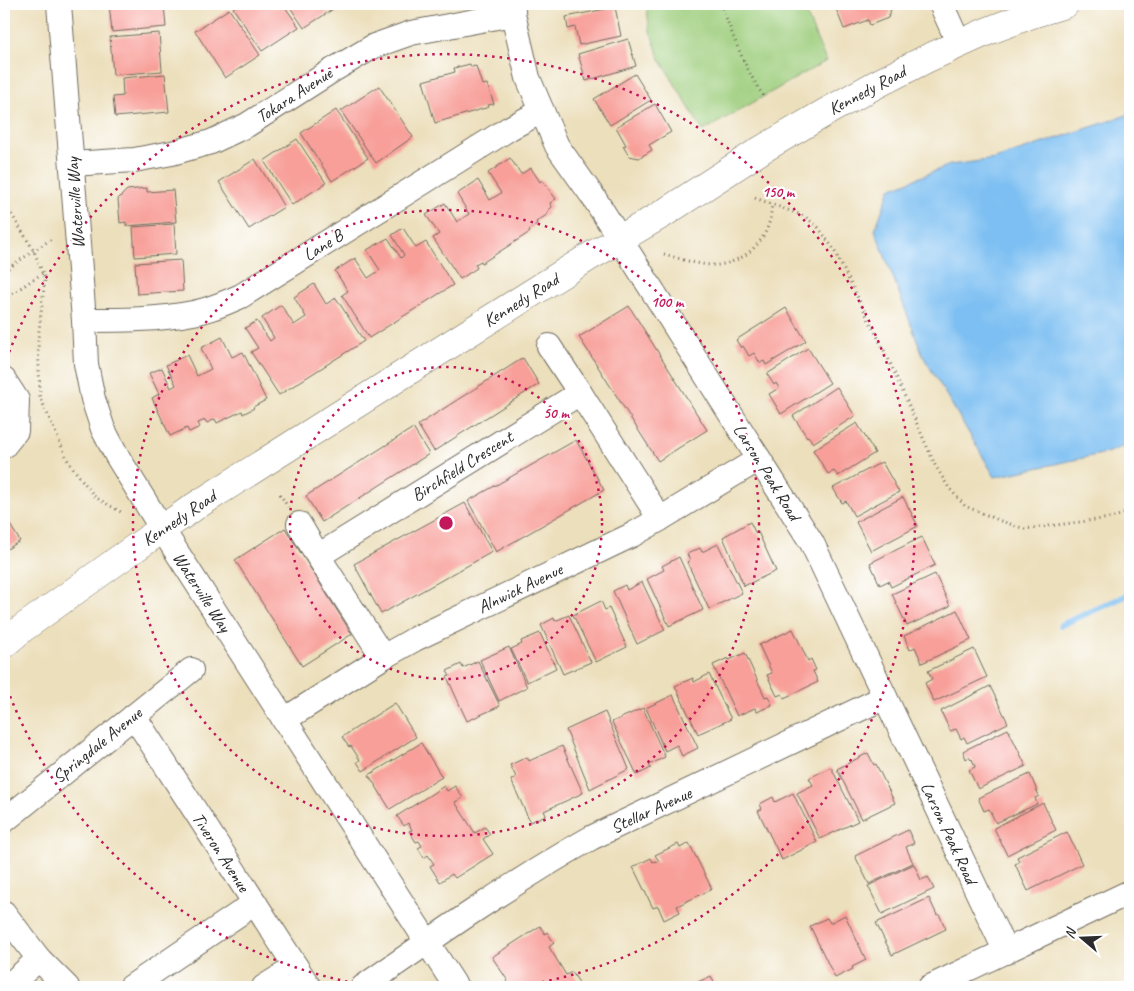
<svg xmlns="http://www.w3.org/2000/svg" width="1134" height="991" font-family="Caveat,sans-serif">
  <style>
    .green { fill: #9ece7d; stroke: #647c54 }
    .water { fill: #7dbff2; stroke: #54758e }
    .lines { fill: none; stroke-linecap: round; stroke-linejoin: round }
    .stream { stroke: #7dbff2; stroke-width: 6 }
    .building { fill: #f89f99 }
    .minor-casing { stroke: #6f6a5e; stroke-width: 26 }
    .major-casing { stroke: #6f6a5e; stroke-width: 29 }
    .path { stroke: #6f6a5e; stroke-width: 3; stroke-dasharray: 1 4; stroke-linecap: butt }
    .minor { stroke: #fff; stroke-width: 24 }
    .major { stroke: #fff; stroke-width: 28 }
    .ring { fill: none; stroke: #c2185b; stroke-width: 2.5; stroke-dasharray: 2.5 5 }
    .labels { text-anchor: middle; stroke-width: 4.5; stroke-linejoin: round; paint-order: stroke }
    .street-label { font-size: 18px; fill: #2b2b2b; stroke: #fff }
    .centre { fill: #c2185b; stroke: #fff; stroke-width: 2.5 }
    .ring-label { font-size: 15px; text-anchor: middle; font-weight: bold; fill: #c2185b; stroke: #fff; stroke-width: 4.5; stroke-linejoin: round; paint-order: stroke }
  </style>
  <rect width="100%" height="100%" fill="#fff"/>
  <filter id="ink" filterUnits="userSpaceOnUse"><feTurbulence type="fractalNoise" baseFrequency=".02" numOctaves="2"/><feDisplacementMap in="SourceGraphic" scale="10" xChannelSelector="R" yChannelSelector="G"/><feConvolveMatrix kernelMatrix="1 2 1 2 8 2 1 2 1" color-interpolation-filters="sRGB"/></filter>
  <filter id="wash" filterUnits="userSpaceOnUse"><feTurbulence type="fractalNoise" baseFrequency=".0096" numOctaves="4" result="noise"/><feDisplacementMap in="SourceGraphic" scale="20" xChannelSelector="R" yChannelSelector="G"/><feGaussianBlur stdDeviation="1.12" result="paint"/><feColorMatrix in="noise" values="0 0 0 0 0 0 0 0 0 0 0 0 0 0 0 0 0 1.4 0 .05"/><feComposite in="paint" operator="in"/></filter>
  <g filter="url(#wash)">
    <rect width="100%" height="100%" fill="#ecdfbc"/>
    <path class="green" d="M646,4H802L826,61L703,131L660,59L650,31Z"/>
    <path class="water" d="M1130,114V444L1106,453L995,477L923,356L875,230L890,189L950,165L995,159Z"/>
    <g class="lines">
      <path class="stream" d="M1061,625L1130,594"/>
    </g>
    <g id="blocks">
      <g class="building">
        <path d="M109,4H164L166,27L112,32Z"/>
        <path d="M239,4H283L299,27L262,51L233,8Z"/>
        <path d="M288,4H341L304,28Z"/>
        <path d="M834,4H891L892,6L888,18L870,25L868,20L844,29Z"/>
        <path d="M615,7L621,36L579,45L575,27L568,29L566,17Z"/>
        <path d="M229,9L260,55L225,78L195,31Z"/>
        <path d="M159,33L162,71L113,75L110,37Z"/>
        <path d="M628,39L636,66L586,81L578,54Z"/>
        <path d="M470,64L471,67L476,66L482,85L487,84L494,104L488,105L489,107L435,123L423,81L455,72L454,68Z"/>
        <path d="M165,74L169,112L115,117L113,97L123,96L122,78Z"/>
        <path d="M635,74L651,100L610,125L594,99Z"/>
        <path d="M379,86L413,137L376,163L341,111Z"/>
        <path d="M655,104L671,132L649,145L652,150L639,158L629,156L623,146L626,145L616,127Z"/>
        <path d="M336,110L368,158L332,181L301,133Z"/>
        <path d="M297,139L326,183L292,205L264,161Z"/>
        <path d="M510,158L521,174L531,168L540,182L542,180L556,199L550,203L552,207L547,212L548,214L536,222L537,224L529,230L530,232L482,263L481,261L475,264L477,268L460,279L433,238L439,234L426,215L445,203L457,222L469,214L457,194L478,180L490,200L501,193L488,173Z"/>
        <path d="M255,159L284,207L249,229L219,182Z"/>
        <path d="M147,188V192L173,190L176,222L126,226V222L120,223L118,199L127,190Z"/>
        <path d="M174,224L176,254L135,257L133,227Z"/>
        <path d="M403,228L416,248L426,242L453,285L369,338L342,295L348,291L335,271L355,258L368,278L380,270L367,250L388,238L401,258L404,255L392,235Z"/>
        <path d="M181,260L183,291L137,294L135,263Z"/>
        <path d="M314,284L326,304L336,298L364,341L279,395L251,352L258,348L245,328L257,321L270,341L274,338L262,318L281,305L294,325L306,317L294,297Z"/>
        <path d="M629,306L707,430L658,461L579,337Z"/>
        <path d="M786,308L806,341L766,365L764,361L760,363L754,353L749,356L743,346L741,348L736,340Z"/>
        <path d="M222,337L232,357L243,352L266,400L253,407L254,408L243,414L242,411L217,423L215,419L207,423L205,420L198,423L200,427L189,432L187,428L170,436L152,398L159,394L149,373L162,368L171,388L176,385L166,365L187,355L197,376L211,369L201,348Z"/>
        <path d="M808,348L830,383L781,414L769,394L779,388L776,383L774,385L767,374Z"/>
        <path d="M523,358L539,384L434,451L418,425Z"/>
        <path d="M837,387L855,416L813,443L808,436L807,437L793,416Z"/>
        <path d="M857,423L875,453L838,476L834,471L828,474L813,450Z"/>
        <path d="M413,428L429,454L322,522L306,496Z"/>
        <path d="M576,440L604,490L496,552L468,501Z"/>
        <path d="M882,462L899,492L854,516L846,501L842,503L833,488Z"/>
        <path d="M903,497L918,526L871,551L856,522Z"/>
        <path d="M465,503L492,552L381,614L354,564Z"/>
        <path d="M4,515L20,541L4,551Z"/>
        <path d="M750,522L756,534L758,532L776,571L744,586L723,537Z"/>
        <path d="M285,528L352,634L302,666L235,560Z"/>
        <path d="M922,537L935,565L891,587L888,581L880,585L870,563Z"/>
        <path d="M718,544L742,593L709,609L687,562L690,560L687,554L700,548L702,552Z"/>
        <path d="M679,557L703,610L669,626L647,579L664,570L662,566Z"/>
        <path d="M935,574L950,606L907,626L892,594Z"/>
        <path d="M642,582L665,630L637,644L613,591L625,585L627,590Z"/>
        <path d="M601,601L605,610L609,608L627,647L596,662L573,615Z"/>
        <path d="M957,610L971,640L922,663L915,647L910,650L904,636Z"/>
        <path d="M569,615L591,662L563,674L541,625L554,618L555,621Z"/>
        <path d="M793,629L808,661L811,659L816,670L813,671L818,682L784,698L782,694L777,696L767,675L772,673L759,645Z"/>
        <path d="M540,633L556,668L527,682L511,649L522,644L521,641Z"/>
        <path d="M509,647L527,687L499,701L480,660Z"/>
        <path d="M974,649L987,677L934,702L925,683L932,679L928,671Z"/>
        <path d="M745,653L765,697L768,696L772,705L757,712L755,708L737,716L713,665L728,658L729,660Z"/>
        <path d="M478,661L500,706L467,721L447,677L450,676L447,671L461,664L463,668Z"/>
        <path d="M709,674L731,719L698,734L675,686L693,678L694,682Z"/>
        <path d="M990,686L1008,723L967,743L964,737L961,739L956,729L950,731L941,711Z"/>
        <path d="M673,695L698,748L682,756L677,745L665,751L646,708Z"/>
        <path d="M395,703L416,737L363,771L357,762L360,760L351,746L349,747L342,737Z"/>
        <path d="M643,708L665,757L649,765L651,768L637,775L612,722Z"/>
        <path d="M605,712L629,769L590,789L566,730Z"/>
        <path d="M1008,729L1026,766L978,789L969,770L975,767L972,759L971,760L969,757L966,759L963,751Z"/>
        <path d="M421,743L442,777L390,809L369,775Z"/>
        <path d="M562,746L583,793L544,811L546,815L530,822L511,780L516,777L510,765L527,757L529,761Z"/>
        <path d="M868,753L874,765L876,764L895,803L862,819L837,769Z"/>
        <path d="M831,767L858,821L820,839L797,793L813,785L809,778Z"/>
        <path d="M1030,774L1039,796L1035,798L1037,804L996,823L989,809L984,811L978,798Z"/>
        <path d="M444,786L447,791L455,786L463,798L455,802L475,833L485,827L490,834L483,839L493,854L455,878L452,874L440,882L430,866L434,864L428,855L424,858L418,848L422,846L419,841L416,842L409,831L412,830L408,823L404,826L397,816Z"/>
        <path d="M793,793L817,842L782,860L758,811L762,809L760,804L773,797L775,802Z"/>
        <path d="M1043,803L1056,830L1007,855L994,828Z"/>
        <path d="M908,830L914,843L906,847L913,863L869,884L855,856Z"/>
        <path d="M1067,832L1082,864L1028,891L1015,864L1019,862L1017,857Z"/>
        <path d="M689,843L712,889L677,906L680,912L664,920L658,906L653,908L633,867L651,858L653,862L656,861L657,862L659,861L655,855L678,844L680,848Z"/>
        <path d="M914,864L921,880L928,877L934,889L882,914L868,886Z"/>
        <path d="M929,898L937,915L939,914L946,929L892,955L876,923Z"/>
        <path d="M845,915L866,960L852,967L853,969L835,978L810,926L827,918L830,923Z"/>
        <path d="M540,926L545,934L547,932L554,943L549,947L566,975L572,972L582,987H509L506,982L508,981L492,957Z"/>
        <path d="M711,976L716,987H687Z"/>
      </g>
    </g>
  </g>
  <g filter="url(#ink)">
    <use href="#blocks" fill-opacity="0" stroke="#6f6a5e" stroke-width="1"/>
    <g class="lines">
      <defs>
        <g id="minor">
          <path d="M59,4L84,320L86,364L93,399L103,429L117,456L162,529L456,987"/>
          <path d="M513,4V14L528,78L542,111L557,146L594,198L812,543L1006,952"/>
          <path d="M941,4L959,44"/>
          <path d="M72,164L134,160L172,153L211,142L247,125L333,70L374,46L411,33L513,14"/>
          <path d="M84,320C120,320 158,320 193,313C210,310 225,303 241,296L510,128L542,111"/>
          <path d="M549,346L580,393"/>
          <path d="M4,380L17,400L16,431L4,446"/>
          <path d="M299,524L318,556"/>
          <path d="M383,657L318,556L580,393L660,519"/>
          <path d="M134,716L309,987"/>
          <path d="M284,720L383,657L415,639L632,535L660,519L759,459"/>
          <path d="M4,821L191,670"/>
          <path d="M4,913L39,959L67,987"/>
          <path d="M7,987L39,959"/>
          <path d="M131,987L255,903"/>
          <path d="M264,987L296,967"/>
          <path d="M363,987C437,935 512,883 591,838L885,697"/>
          <path d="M930,987L1130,892"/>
        </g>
        <path id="major" d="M4,644L23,628L125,555L194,507L465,335L589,257L661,215L761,150L828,111L875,85L926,59L988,31L1035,13L1065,4"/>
      </defs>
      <use href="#minor" class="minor-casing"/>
      <use href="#major" class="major-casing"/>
      <g class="path">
        <path d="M721,4C733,36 745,70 765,98"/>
        <path d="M4,196L6,205L34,251L45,279L38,339L40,397L69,463L95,497L121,512"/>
        <path d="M755,198L804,216L818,227L833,248L888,358L935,465L949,488L965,506L1001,521L1025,529L1111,518L1130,512"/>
        <path d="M664,254C681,259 700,266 718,265C742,262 762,246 769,223C771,217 771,210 772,204"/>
        <path d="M4,271L53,238"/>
        <path d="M4,299L43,273"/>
        <path d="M280,494L288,507"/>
      </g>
      <use href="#minor" class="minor"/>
      <use href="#major" class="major"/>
    </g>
  </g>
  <g class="ring">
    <circle cx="446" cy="523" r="156"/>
    <circle cx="446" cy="523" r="313"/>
    <path d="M377 987A469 469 0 0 1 4 680M4 366A469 469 0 1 1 515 987"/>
  </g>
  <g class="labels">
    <g class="street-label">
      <text transform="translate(867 90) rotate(-28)" y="6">Kennedy Road</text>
      <text transform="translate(294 95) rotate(-33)" y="6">Tokara Avenue</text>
      <text transform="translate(75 203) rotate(-94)" y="6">Waterville Way</text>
      <text transform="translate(323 245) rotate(-32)" y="6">Lane B</text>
      <text transform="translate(521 300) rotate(-32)" y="6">Kennedy Road</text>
      <text transform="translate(462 466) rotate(-32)" y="6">Birchfield Crescent</text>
      <text transform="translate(767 472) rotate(58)" y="6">Larson Peak Road</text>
      <text transform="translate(179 518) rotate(-34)" y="6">Kennedy Road</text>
      <text transform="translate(520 588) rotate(-26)" y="6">Alnwick Avenue</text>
      <text transform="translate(202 592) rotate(57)" y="6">Waterville Way</text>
      <text transform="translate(97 745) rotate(-39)" y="6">Springdale Avenue</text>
      <text transform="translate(651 810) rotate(-25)" y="6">Stellar Avenue</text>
      <text transform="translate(949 833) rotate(65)" y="6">Larson Peak Road</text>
      <text transform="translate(221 852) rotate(57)" y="6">Tiveron Avenue</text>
    </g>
  </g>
  <circle cx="446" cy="523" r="8" class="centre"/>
  <g class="ring-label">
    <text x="778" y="197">150 m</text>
    <text x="667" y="307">100 m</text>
    <text x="556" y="418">50 m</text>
  </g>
  <rect width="1134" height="991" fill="none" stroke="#fff" stroke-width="20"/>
  <g transform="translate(1082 938) rotate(289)" stroke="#ffffff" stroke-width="4" paint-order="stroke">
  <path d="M0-4L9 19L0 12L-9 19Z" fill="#2b2b2b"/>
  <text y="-8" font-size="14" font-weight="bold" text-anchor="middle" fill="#2b2b2b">N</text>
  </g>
</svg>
